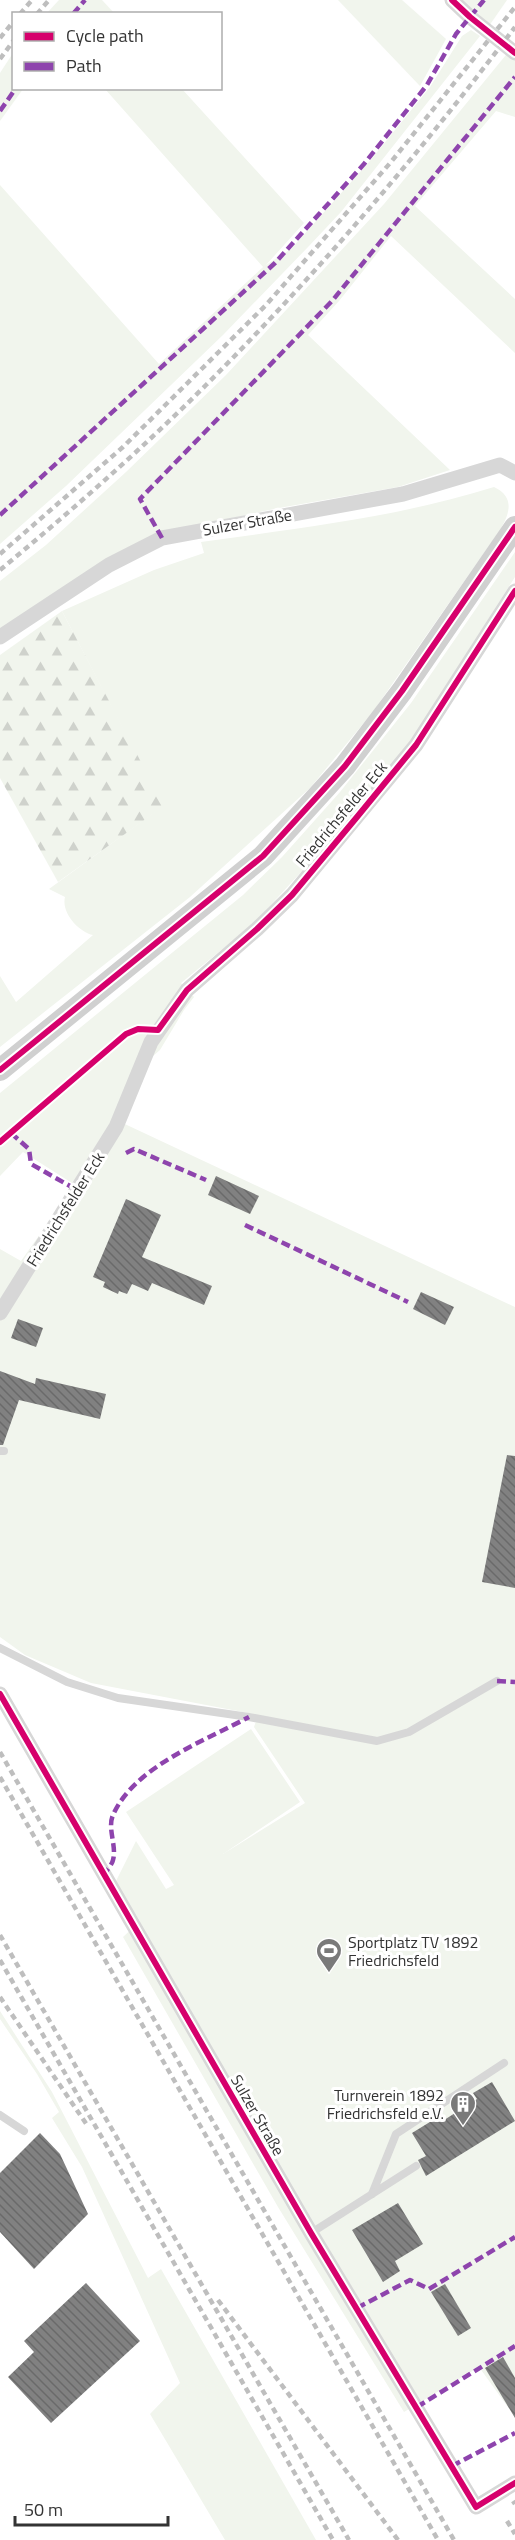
<svg xmlns="http://www.w3.org/2000/svg" width="515" height="2540" font-family="'Titillium Web',sans-serif">
  <style>
    .green { fill: #f1f5ed }
    .forest { fill: url(#forest-firs) }
    .building { fill: url(#building-back-hatch) }
    .lines { fill: none; stroke-linecap: round; stroke-linejoin: round }
    .service { stroke: #d7d7d7; stroke-width: 8 }
    .minor { stroke: #d7d7d7; stroke-width: 15 }
    .secondary { stroke: #d0d0d0; stroke-width: 22 }
    .rail { stroke: #bebebe; stroke-width: 4.5; stroke-dasharray: 6 4.5; stroke-linecap: butt }
    .quiet { stroke: #8e44ad; stroke-width: 4.5; stroke-dasharray: 9 4.5; stroke-linecap: butt }
    .cycleway-casing { stroke: #fff; stroke-width: 10 }
    .cycleway { stroke: #d6006c; stroke-width: 6 }
    .labels { text-anchor: middle; stroke-width: 6; stroke-linejoin: round; paint-order: stroke }
    .street-label { font-size: 16px; fill: #333; stroke: #fff }
    .poi-label { font-size: 16px; fill: #333; stroke: #fff; text-anchor: start }
  </style>
  <defs>
    <pattern id="forest-firs" width="22" height="20" patternUnits="userSpaceOnUse" patternTransform="scale(1.5)"><rect width="22" height="20" fill="#f1f5ed"/><path d="M5 1l3.5 6h-7zM16 11l3.5 6h-7z" fill="#cfd2cc"/></pattern>
    <pattern id="building-back-hatch" width="6" height="6" patternUnits="userSpaceOnUse" patternTransform="scale(1.5)"><rect width="6" height="6" fill="#818181"/><path d="M-1 5l2 2M0 0l6 6M5-1l2 2" fill="none" stroke="#6a6a6a"/></pattern>
  </defs>
  <rect width="100%" height="100%" fill="#fff"/>
  <g class="green">
    <path d="M59,0H102L114,13H47Z"/>
    <path d="M338,0H402L446,39L420,86Z"/>
    <path d="M460,0H507L489,26Z"/>
    <path d="M471,30L480,36L341,212L309,246L223,335L66,486L0,544V185L159,364L263,267L105,89H182L304,223L266,265L291,249L369,162L430,87L462,36Z"/>
    <path d="M515,44V117L496,111L415,206L515,299V353L391,236L339,301L308,335L450,470L398,487L279,508L166,532L0,631V581L46,545L126,472L226,375L384,204Z"/>
    <path d="M13,53L14,88L23,89L0,121V73Z"/>
    <path d="M494,487C515,497 510,513 500,530L372,713L310,788L190,897L0,1047V976L16,1002L93,935C79,932 61,913 65,897L49,889L163,806L62,611L154,570L204,553L201,542C300,528 399,517 494,487Z"/>
    <path d="M515,552V577L412,739L353,816L253,924L181,983L194,997L184,1010L160,1050L136,1071L112,1118L515,1307V2417L479,2367L404,2412L278,2207L123,1937L140,1921L115,1883L136,1841L166,1889L174,1885L126,1812L251,1729L300,1802L223,1854L305,1803L254,1727L258,1715L91,1683L25,1655L0,1637V1249L21,1261L70,1192L72,1183L23,1152L0,1176V1093L243,895L282,857L340,792L411,703Z"/>
    <path d="M0,2011L52,2092L148,2278L161,2269L316,2540H225L150,2414L180,2383L82,2167L52,2118L59,2112L37,2074L0,2019Z"/>
  </g>
  <path class="forest" d="M62,611L164,806L58,882L0,778V655Z"/>
  <g class="building">
    <path d="M216,1176L259,1196L250,1214L208,1195Z"/>
    <path d="M126,1199L161,1215L142,1257L212,1286L204,1305L152,1283L148,1291L132,1284L127,1294L119,1291L118,1294L103,1287L105,1282L93,1277Z"/>
    <path d="M421,1292L454,1307L445,1325L413,1309Z"/>
    <path d="M18,1319L43,1328L36,1347L11,1338Z"/>
    <path d="M0,1371L35,1384L36,1378L106,1394L100,1419L19,1400L3,1445H0Z"/>
    <path d="M507,1455L515,1456V1588L482,1582Z"/>
    <path d="M492,2082L515,2121L426,2176L418,2160L426,2156L412,2133L438,2117L441,2122L477,2099L473,2093Z"/>
    <path d="M40,2133L60,2154L88,2214L34,2269L0,2232V2173Z"/>
    <path d="M398,2203L423,2244L395,2261L400,2271L383,2282L352,2230Z"/>
    <path d="M86,2283L140,2341L51,2423L8,2377L34,2352L24,2341Z"/>
    <path d="M445,2284L471,2328L458,2336L431,2292Z"/>
    <path d="M503,2357L515,2378V2418L485,2368Z"/>
  </g>
  <g class="lines">
    <g class="service">
      <path d="M0,1451H4"/>
      <path d="M0,1648L67,1682L118,1698L249,1717L377,1741L409,1732L497,1681"/>
      <path d="M0,2115L24,2131"/>
      <path d="M372,2194L396,2134L504,2063"/>
      <path d="M311,2233L416,2166"/>
    </g>
    <g class="minor">
      <path d="M452,0L470,17L515,53"/>
      <path d="M0,637L109,565L162,538L403,494L500,465L515,473"/>
      <path d="M0,1313L116,1127L151,1042L187,990L257,929L292,895L416,745L515,591"/>
      <path d="M0,1694L311,2233L476,2507L515,2483"/>
    </g>
    <path class="secondary" d="M0,1070L263,856L345,766L402,691L515,527"/>
    <g class="rail">
      <path d="M20,14L32,0"/>
      <path d="M37,14L49,0"/>
      <path d="M0,38L14,21"/>
      <path d="M0,59L14,40"/>
      <path d="M0,554L123,447L266,305L391,162L515,7"/>
      <path d="M0,570C71,511 141,450 206,385C317,274 421,152 515,27"/>
      <path d="M0,1752L454,2540"/>
      <path d="M0,1777L438,2540"/>
      <path d="M0,1935L349,2540"/>
      <path d="M0,1960L333,2540"/>
      <path d="M0,1997L87,2125"/>
      <path d="M218,2300L398,2540"/>
      <path d="M513,2501L515,2504"/>
      <path d="M507,2521L515,2534"/>
    </g>
    <g class="quiet">
      <path d="M73,14L85,0"/>
      <path d="M0,111L16,88"/>
      <path d="M0,515L275,263L364,164L427,85L456,34L484,0"/>
      <path d="M162,538L140,499L332,301L515,77"/>
      <path d="M11,1133L29,1149L31,1164L77,1190"/>
      <path d="M126,1153L134,1149L206,1180"/>
      <path d="M245,1225L408,1302"/>
      <path d="M497,1681L515,1682"/>
      <path d="M103,1876C106,1871 112,1865 113,1860C117,1846 107,1828 113,1815C134,1767 204,1741 249,1717"/>
      <path d="M357,2308L410,2280L429,2289L515,2237"/>
      <path d="M417,2407L515,2346"/>
      <path d="M452,2466L515,2433"/>
    </g>
    <defs>
      <g id="cycleway">
        <path d="M452,0L470,17L515,53"/>
        <path d="M0,1070L263,856L345,766L402,691L515,527"/>
        <path d="M0,1142L126,1034L138,1029L158,1030L187,990L257,929L292,895L357,817L416,745L515,591"/>
        <path d="M0,1694L311,2233L476,2507L515,2483"/>
      </g>
    </defs>
    <use href="#cycleway" class="cycleway-casing"/>
    <use href="#cycleway" class="cycleway"/>
  </g>
  <defs>
    <symbol id="stadium-pin" viewBox="-11 -11 22 30"><path d="M0 17L-7.5 6A9.5 9.5 0 1 1 7.5 6Z" fill="#7a7a7a" stroke="#fff"/><path d="M0-5a6.5 5 0 1 0 0 10a6.5 5 0 1 0 0-10ZM-3.5-1.8h7v3.6h-7Z" fill="#fff"/></symbol>
    <symbol id="building-pin" viewBox="-11 -11 22 30"><path d="M0 17L-7.5 6A9.5 9.5 0 1 1 7.5 6Z" fill="#7a7a7a" stroke="#fff"/><path d="M-4-6H4V6H1V3H-1V6H-4ZM-2.5-4.3h1.7v1.8h-1.7ZM.8-4.3h1.7v1.8H.8ZM-2.5-1h1.7V.8h-1.7ZM.8-1h1.7V.8H.8Z" fill="#fff"/></symbol>
  </defs>
  <g fill-rule="evenodd">
    <use href="#stadium-pin" x="314" y="1936" width="30" height="40"/>
    <use href="#building-pin" x="448" y="2089" width="30" height="40"/>
  </g>
  <g class="labels">
    <g class="street-label">
      <text transform="translate(247 522) rotate(-10)" y="6">Sulzer Straße</text>
      <text transform="translate(341 814) rotate(-50)" y="6">Friedrichsfelder Eck</text>
      <text transform="translate(65 1209) rotate(-58)" y="6">Friedrichsfelder Eck</text>
      <text transform="translate(258 2115) rotate(60)" y="6">Sulzer Straße</text>
    </g>
    <g class="poi-label">
      <text x="348" y="1948">Sportplatz TV 1892<tspan x="348" dy="18">Friedrichsfeld</tspan></text>
      <text x="444" y="2101" text-anchor="end">Turnverein 1892<tspan x="444" dy="18">Friedrichsfeld e.V.</tspan></text>
    </g>
  </g>
  <rect x="12" y="12" width="210" height="78" fill="#ffffff" stroke="#adadad" stroke-width="1.5"/>
  <rect x="24" y="32" width="30" height="9" fill="#d6006c" stroke="#adadad" stroke-width="1.5"/>
  <text x="66" y="42" font-size="18" fill="#333333">Cycle path</text>
  <rect x="24" y="62" width="30" height="9" fill="#8e44ad" stroke="#adadad" stroke-width="1.5"/>
  <text x="66" y="72" font-size="18" fill="#333333">Path</text>
  <path d="M15 2516v9h153v-9" fill="none" stroke="#333333" stroke-width="3"/>
  <text x="24" y="2516" font-size="18" fill="#333333" stroke="#ffffff" stroke-width="4.5" paint-order="stroke">50 m</text>
</svg>
